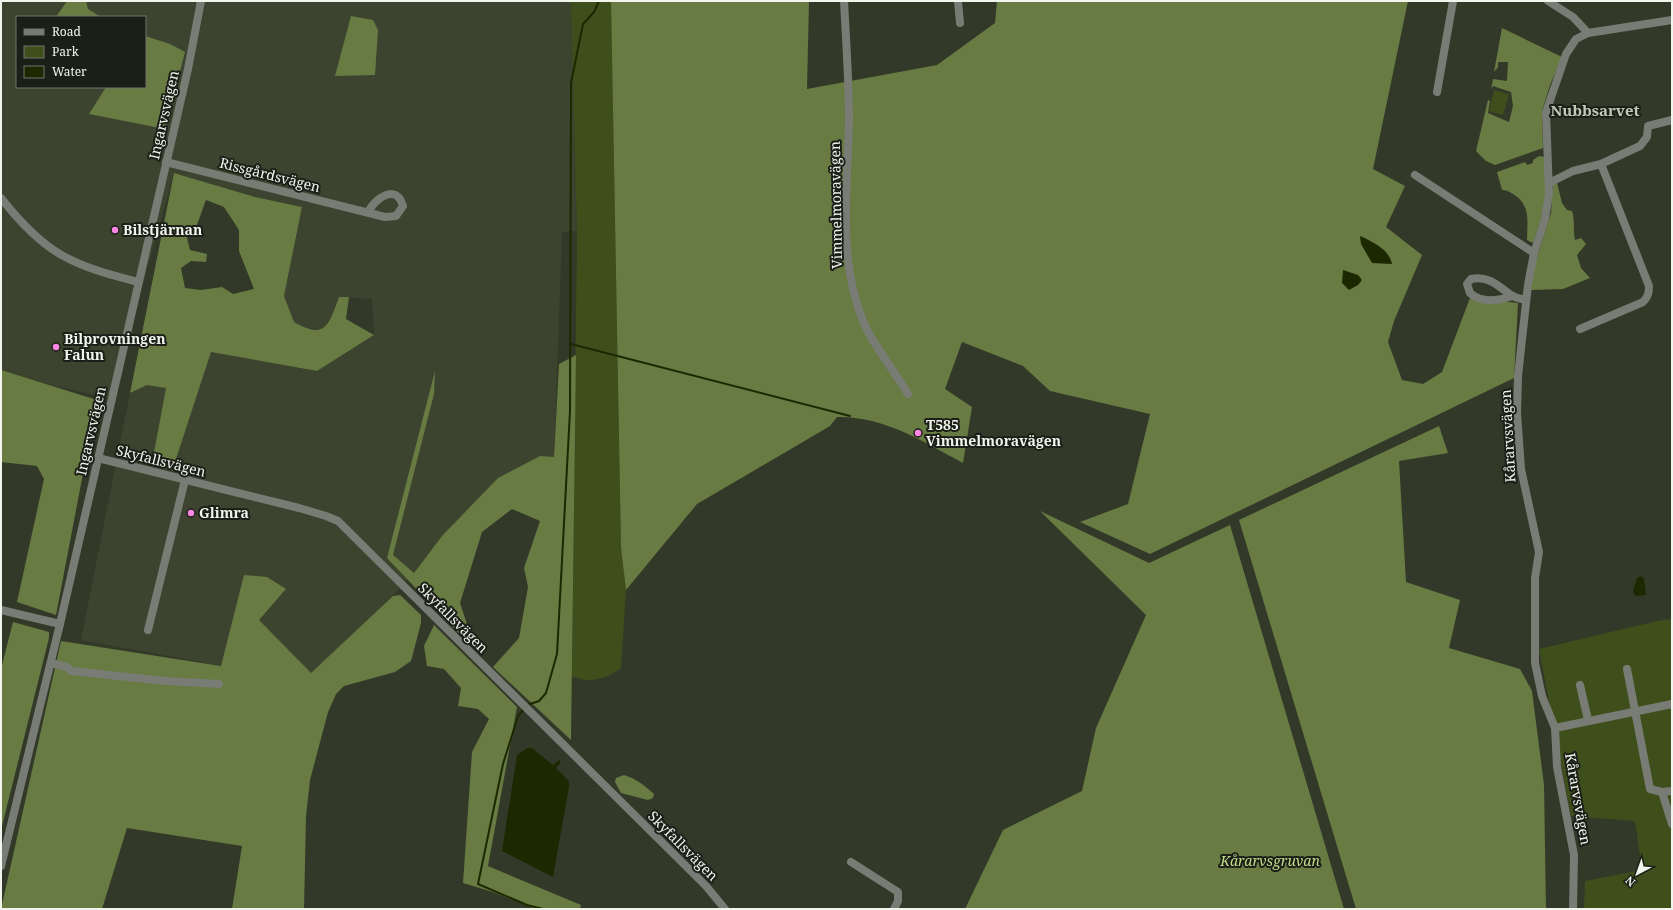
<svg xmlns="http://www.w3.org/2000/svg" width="1673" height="910" font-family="'Noto Serif',serif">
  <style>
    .built { fill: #3c442f; fill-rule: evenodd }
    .green { fill: #3e4f1c }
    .forest { fill: #677b42; fill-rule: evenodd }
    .water { fill: #1c2900 }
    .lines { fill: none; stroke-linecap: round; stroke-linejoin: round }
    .stream { stroke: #1c2900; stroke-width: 2 }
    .minor { stroke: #797c74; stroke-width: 8 }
    .poi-dot { fill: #fc86e4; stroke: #1c1f18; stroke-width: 1.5 }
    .labels { text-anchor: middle; stroke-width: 4; stroke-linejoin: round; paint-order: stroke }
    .street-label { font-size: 14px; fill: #f1f5eb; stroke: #1c1f18 }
    .poi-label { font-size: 14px; font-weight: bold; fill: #f1f5eb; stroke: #1c1f18; text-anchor: start }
    .park-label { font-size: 14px; font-style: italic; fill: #c0de8a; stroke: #1c1f18 }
    .neighbourhood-label { font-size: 15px; font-weight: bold; fill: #c2cab7; stroke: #1c1f18 }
  </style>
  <rect width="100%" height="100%" fill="#333929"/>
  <path class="built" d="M1,1H571L577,231L562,232L554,457L442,536L414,573L311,682L81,640L130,393L211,352L317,371L374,335L372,299L339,297L329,324L323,329L303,328L294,323L284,296L302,207L255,197L174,173L111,399L1,373ZM17,17H145V87H17Z"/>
  <g class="green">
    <path d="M571,1H611L621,548L626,590L621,668C607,679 589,684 572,676L577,231Z"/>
    <path d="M1494,90L1509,94L1503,115L1489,111Z"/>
    <path d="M1672,619V909H1584L1585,881L1642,870L1635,821L1571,816L1539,649L1657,621Z"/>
  </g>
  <g class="forest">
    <path d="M67,1H86L88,9L101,17H56Z"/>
    <path d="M611,1H809L807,89L937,65L995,23L997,1H1408L1373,169L1405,186L1386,227L1422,255L1394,321L1388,342L1402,380L1423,384L1442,372L1470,298L1518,303L1514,378L1150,554L1080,522L1128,504L1150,414L1050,391L1023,366L962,342L945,389L972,407L963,463C924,442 884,416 837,417L830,426L697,504L626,590L621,548Z"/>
    <path d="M351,16L373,20L378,30L375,75L335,76Z"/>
    <path d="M1502,28L1562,57L1550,85L1542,111L1543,148L1495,165L1486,161L1476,151L1488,100L1490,101L1488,113L1509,122L1513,106L1511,92L1493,86L1491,89L1493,79L1507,81L1508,62H1498V67L1494,72Z"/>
    <path d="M145,36L170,44L185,52L165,129L89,114L106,87H145Z"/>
    <path d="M1539,156L1545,157V207L1533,243L1527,240C1527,224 1531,207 1516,196C1511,193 1508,190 1502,190L1497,172L1525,162L1527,165L1533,163V160Z"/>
    <path d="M174,173L255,197L302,207L284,296L294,322C327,341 329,323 339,297H349L346,319L374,335L317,371L211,352L174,465L152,463L166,388L147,385L130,393ZM206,200L224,207L239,230V251L254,289L233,294L222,287L201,290L185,288L181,268L191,261L206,262L207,254L190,250L186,234L195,230Z"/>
    <path d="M1557,183L1562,203L1567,210L1572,211C1575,220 1573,230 1575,240L1581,238L1586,244L1577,255L1581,268L1590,278L1563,289L1531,290L1532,273L1551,213L1553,184Z"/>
    <path d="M576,355L571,740L493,667L519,638L528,587L524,568L540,521L512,509L482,532L460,603L466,621L468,643L387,558L435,371L434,394L393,555L414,573L442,536L498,478L540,456L554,457L559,364Z"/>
    <path d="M1,370L97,400L56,615L17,602L44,479L37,466L1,462Z"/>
    <path d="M1439,426L1448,453L1399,461L1406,582L1460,600L1449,648L1520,669L1532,691L1544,785L1546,909H1356L1239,520Z"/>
    <path d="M1040,511L1149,563L1230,525L1344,909H965L1003,830L1082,791L1096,728L1146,615Z"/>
    <path d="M244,575L267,577L286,589L259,620L311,673L393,596L400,595L421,615V623L411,661L395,672L344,686L336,694L328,712L310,780L306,816L304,909H232L242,846L127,828L102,909H1L61,641L221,666Z"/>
    <path d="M13,622L49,632V638L1,830V669Z"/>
    <path d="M434,625L517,707L488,866L581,905L580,909H536L493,892L463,883L472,752L489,719L478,709L458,706L461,688L444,669L427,666L424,646Z"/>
    <path d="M624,775C637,779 645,786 654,794L653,798L648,800L621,793L615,782L616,778Z"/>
  </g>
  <g class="water">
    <path d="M1360,236C1373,242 1389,249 1392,264L1372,263L1361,244Z"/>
    <path d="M1343,270L1358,275L1362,280L1358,285L1349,290L1342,283Z"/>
    <path d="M1641,576L1644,579L1646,595L1635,596L1633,590L1637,578Z"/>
    <path d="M527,748H532L553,765L559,760L561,762L556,768L569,781V787L553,877L502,851L517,755Z"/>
  </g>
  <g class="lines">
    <g class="stream">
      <path d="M571,344L850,416"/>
      <path d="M527,705L539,701L546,693L557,654L570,411L571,83L583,24L594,12L599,1"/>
      <path d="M525,708L518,716L503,764L478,884L527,905L543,909"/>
    </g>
    <g class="minor">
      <path d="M844,1C846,41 849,80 849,120C848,183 838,252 860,313C870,342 892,367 908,394"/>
      <path d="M958,1L960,23"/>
      <path d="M1548,1L1573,17L1588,33"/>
      <path d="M1437,92L1453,1"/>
      <path d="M166,162L385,217L396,216L403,206C396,182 375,199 368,212"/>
      <path d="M1415,175L1534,253"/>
      <path d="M1549,183L1573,171L1601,164L1640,146L1647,137L1648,126L1672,120"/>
      <path d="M1,198C45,254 71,265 138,282"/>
      <path d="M1512,296C1498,301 1482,304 1470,293L1467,284L1471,279C1488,275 1498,286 1511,295C1515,298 1521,299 1526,300"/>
      <path d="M1580,329L1643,302C1648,297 1649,293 1649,286L1601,164"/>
      <path d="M98,458L299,508L326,516L338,521L706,886L725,909"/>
      <path d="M1,610L60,624"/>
      <path d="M148,630L185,480"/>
      <path d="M51,663L67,667L71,671L166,681L219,684"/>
      <path d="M1627,669L1650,789L1662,792L1672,791"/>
      <path d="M1580,685L1588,720"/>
      <path d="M1555,728L1672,704"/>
      <path d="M1662,792L1672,824"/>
      <path d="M851,862L898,892V901L894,909"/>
      <path d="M1,866L60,624L188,69L201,1"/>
      <path d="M1573,909L1574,855L1557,767L1555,728L1542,696L1535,663V578L1539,552L1521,469L1517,413L1518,376L1528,285L1534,253L1545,219L1549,194L1546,112L1566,54L1576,39L1588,33L1672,20"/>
    </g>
  </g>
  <g class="poi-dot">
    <circle cx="115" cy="230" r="4"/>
    <circle cx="56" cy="347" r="4"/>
    <circle cx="918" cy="433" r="4"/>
    <circle cx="191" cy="513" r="4"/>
  </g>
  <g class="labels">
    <g class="street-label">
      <text transform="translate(164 115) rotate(-77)" y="5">Ingarvsvägen</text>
      <text transform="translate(270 175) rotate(14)" y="5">Rissgårdsvägen</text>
      <text transform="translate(836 205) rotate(-91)" y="5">Vimmelmoravägen</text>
      <text transform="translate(91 431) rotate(-77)" y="5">Ingarvsvägen</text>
      <text transform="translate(1508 436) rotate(-93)" y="5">Kårarvsvägen</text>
      <text transform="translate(161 461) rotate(14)" y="5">Skyfallsvägen</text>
      <text transform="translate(453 618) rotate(45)" y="5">Skyfallsvägen</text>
      <text transform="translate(1578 799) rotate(80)" y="5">Kårarvsvägen</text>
      <text transform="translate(683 846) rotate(45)" y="5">Skyfallsvägen</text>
    </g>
    <g class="poi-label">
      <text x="123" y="235">Bilstjärnan</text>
      <text x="64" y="344">Bilprovningen<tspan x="64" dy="16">Falun</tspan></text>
      <text x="926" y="430">T585<tspan x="926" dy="16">Vimmelmoravägen</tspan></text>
      <text x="199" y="518">Glimra</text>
    </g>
    <g class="park-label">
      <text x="1270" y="866">Kårarvsgruvan</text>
    </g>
    <g class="neighbourhood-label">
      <text x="1595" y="116">Nubbsarvet</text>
    </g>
  </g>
  <rect width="1673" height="910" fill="none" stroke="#f1f5eb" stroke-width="4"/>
  <rect x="16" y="16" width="130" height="72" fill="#1c1f18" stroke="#71756c"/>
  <rect x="24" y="29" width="20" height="6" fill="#797c74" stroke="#71756c"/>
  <text x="52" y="36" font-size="12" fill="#f1f5eb">Road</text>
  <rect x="24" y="46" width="20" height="12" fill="#3e4f1c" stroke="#71756c"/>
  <text x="52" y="56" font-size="12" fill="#f1f5eb">Park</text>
  <rect x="24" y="66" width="20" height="12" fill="#1c2900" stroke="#71756c"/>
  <text x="52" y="76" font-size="12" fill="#f1f5eb">Water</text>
  <g transform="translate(1637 874) rotate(221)" stroke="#1c1f18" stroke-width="3" paint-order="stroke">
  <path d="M0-3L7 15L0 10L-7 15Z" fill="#f1f5eb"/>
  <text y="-6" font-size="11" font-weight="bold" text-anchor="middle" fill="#f1f5eb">N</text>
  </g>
</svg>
